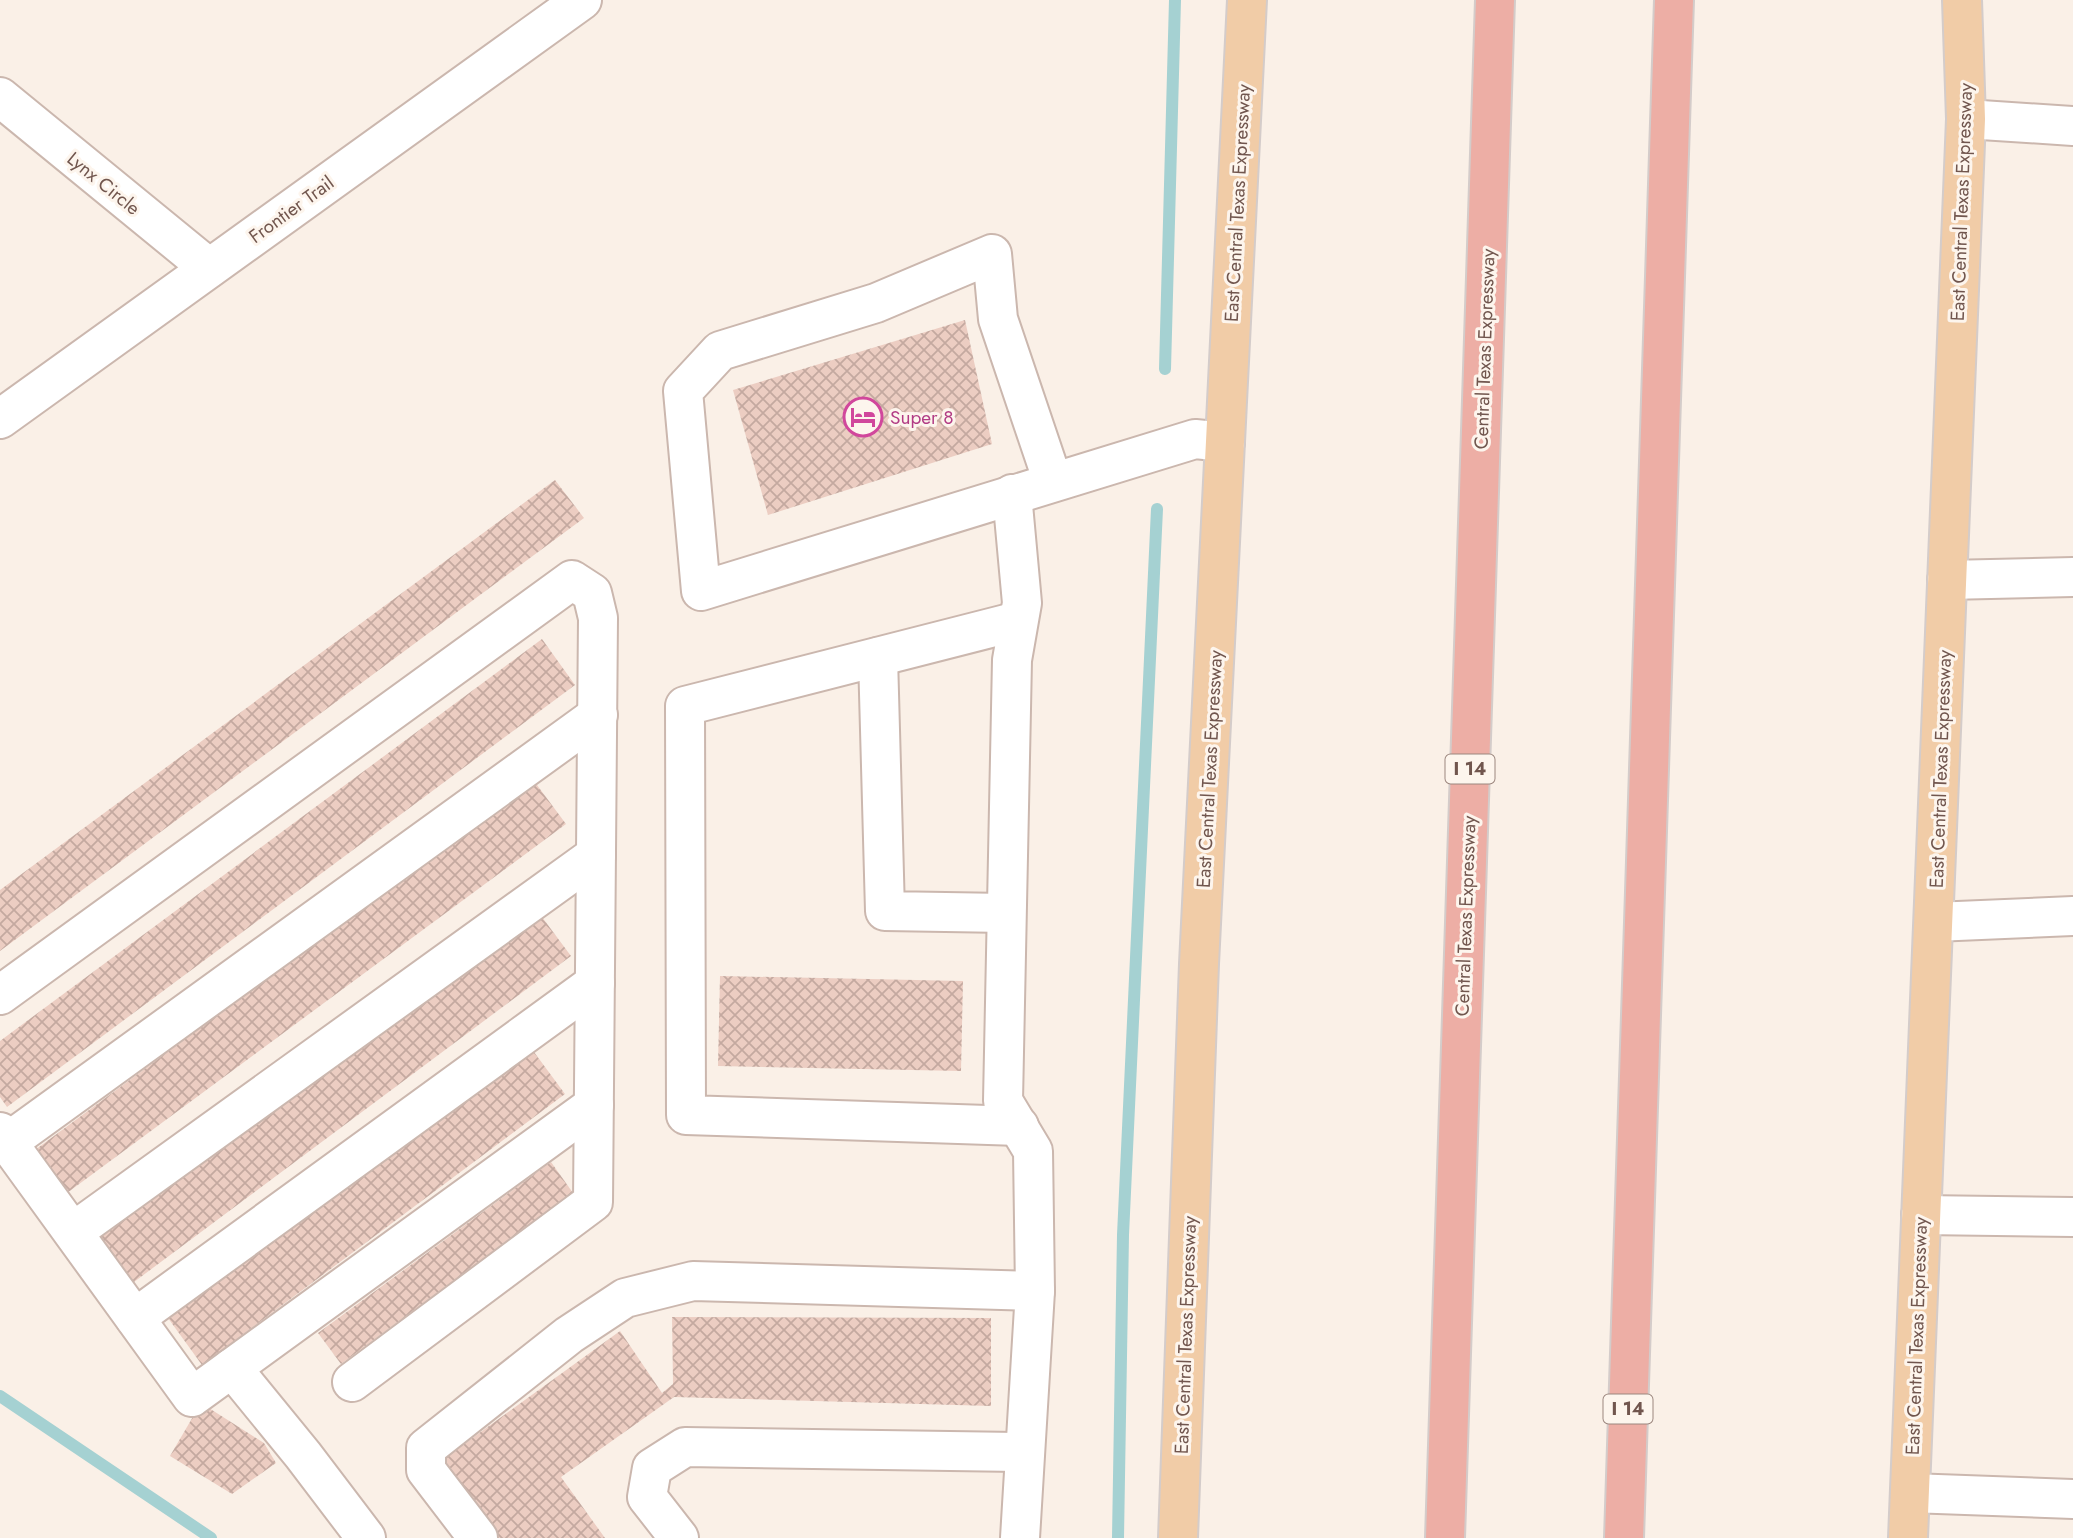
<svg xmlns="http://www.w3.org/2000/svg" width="2073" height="1538" font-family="Jost,sans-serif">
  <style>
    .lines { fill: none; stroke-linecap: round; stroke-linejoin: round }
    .stream { stroke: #a5d1d2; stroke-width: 12 }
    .building { fill: url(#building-cross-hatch) }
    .minor-casing { stroke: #cbb7ae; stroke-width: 42 }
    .major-casing { stroke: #d4ccca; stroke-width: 42 }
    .highway-casing { stroke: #d4ccca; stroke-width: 42 }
    .minor { stroke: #fff; stroke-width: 38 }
    .major { stroke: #f1cca7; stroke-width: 38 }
    .highway { stroke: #edaea5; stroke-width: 38 }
    .labels { text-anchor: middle; stroke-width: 6; stroke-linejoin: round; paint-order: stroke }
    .shield { fill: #fdf5ed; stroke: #9b867e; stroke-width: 2 }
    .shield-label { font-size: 18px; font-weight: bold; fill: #71564e }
    .street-label { font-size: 19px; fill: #71564e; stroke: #fdf5ed }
    .hotel-label { font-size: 19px; fill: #b23c85; stroke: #fdf5ed; text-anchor: start }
  </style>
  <defs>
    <pattern id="building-cross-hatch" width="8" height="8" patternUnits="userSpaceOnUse" patternTransform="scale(1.75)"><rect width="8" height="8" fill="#eccdc2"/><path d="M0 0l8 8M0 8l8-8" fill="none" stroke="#c4a9a0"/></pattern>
  </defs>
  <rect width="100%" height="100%" fill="#faf0e7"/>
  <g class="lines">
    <g class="stream">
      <path d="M1165,369L1175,0"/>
      <path d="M0,1396L211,1538"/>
      <path d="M1118,1538L1123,1235L1157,509"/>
    </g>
  </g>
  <g class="building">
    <path d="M965,320L992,444L768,515L733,390Z"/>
    <path d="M555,480L584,518L0,951V890Z"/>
    <path d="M542,639L575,685L7,1107L0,1097V1041Z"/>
    <path d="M534,781L566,824L67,1193L35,1150Z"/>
    <path d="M536,909L571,956L134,1282L98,1234Z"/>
    <path d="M720,976L963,981L961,1071L718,1066Z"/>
    <path d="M531,1048L565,1094L202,1365L168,1318Z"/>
    <path d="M551,1162L573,1193L341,1364L318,1333Z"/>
    <path d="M672,1317L991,1318V1406L674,1397L561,1477L605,1538H499L442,1460L620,1331L662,1393L673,1384Z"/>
    <path d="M201,1403L264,1443L276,1463L232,1494L170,1456Z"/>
  </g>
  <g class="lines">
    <defs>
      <g id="minor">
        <path d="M0,97L209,268"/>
        <path d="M1966,119L2073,126"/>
        <path d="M0,419L582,0"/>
        <path d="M1053,482L998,319L992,254L876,303L720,351L683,391L701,591L1195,439L1225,442"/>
        <path d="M1012,494L1022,603L1012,660L1003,1101L1033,1151L1035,1291L1020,1538"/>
        <path d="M1947,580L2073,577"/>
        <path d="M1018,621L685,706L686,1115L1019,1126"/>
        <path d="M878,657L885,911L1006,913"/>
        <path d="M1934,922L2073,916"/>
        <path d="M0,995L572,580L592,593L598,618L593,1202L352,1382"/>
        <path d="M0,1132L192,1397L594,1105"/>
        <path d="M8,1142L598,715"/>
        <path d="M1921,1215L2073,1217"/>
        <path d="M73,1232L596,855"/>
        <path d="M135,1318L595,983"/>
        <path d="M232,1368L303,1455L366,1538"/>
        <path d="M1910,1493L2073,1499"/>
        <path d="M478,1538L426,1470V1448L569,1335L625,1298L693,1281L1035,1291"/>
        <path d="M679,1538L647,1497L652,1468L685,1447L1025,1452"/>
      </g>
      <g id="major">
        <path d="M1178,1538L1199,964L1247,0"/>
        <path d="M1908,1538L1966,119L1962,0"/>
      </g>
      <g id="highway">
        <path d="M1445,1538L1495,0"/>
        <path d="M1624,1538L1674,0"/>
      </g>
    </defs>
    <use href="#minor" class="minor-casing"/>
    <use href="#major" class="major-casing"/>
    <use href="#highway" class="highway-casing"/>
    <use href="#minor" class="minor"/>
    <use href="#major" class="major"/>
    <use href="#highway" class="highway"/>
  </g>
  <defs>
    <symbol id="hotel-ring" viewBox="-11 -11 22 22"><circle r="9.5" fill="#fdf5ed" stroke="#d1479c" stroke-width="1.5"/><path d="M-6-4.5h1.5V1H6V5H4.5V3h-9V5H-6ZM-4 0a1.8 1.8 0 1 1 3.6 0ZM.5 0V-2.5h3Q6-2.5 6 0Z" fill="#d1479c"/></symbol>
  </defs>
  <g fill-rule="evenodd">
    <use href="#hotel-ring" x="841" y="395" width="44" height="44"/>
  </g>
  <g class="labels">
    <g class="shield">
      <rect x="1445.5" y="754.5" width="49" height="29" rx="5"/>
      <rect x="1603.5" y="1394.5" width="49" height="29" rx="5"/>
    </g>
    <g class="shield-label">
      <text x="1470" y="775">I 14</text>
      <text x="1628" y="1415">I 14</text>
    </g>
    <g class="street-label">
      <text transform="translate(104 183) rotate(39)" y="7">Lynx Circle</text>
      <text transform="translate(1961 202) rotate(-88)" y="7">East Central Texas Expressway</text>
      <text transform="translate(1237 203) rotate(-87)" y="7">East Central Texas Expressway</text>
      <text transform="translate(291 209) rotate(-36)" y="7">Frontier Trail</text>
      <text transform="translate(1484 349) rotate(-88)" y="7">Central Texas Expressway</text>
      <text transform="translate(1209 769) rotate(-87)" y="7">East Central Texas Expressway</text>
      <text transform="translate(1940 769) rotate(-88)" y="7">East Central Texas Expressway</text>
      <text transform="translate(1465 916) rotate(-88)" y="7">Central Texas Expressway</text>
      <text transform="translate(1185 1335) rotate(-88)" y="7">East Central Texas Expressway</text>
      <text transform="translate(1916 1336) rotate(-88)" y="7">East Central Texas Expressway</text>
    </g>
    <g class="hotel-label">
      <text x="890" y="424">Super 8</text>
    </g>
  </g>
</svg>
